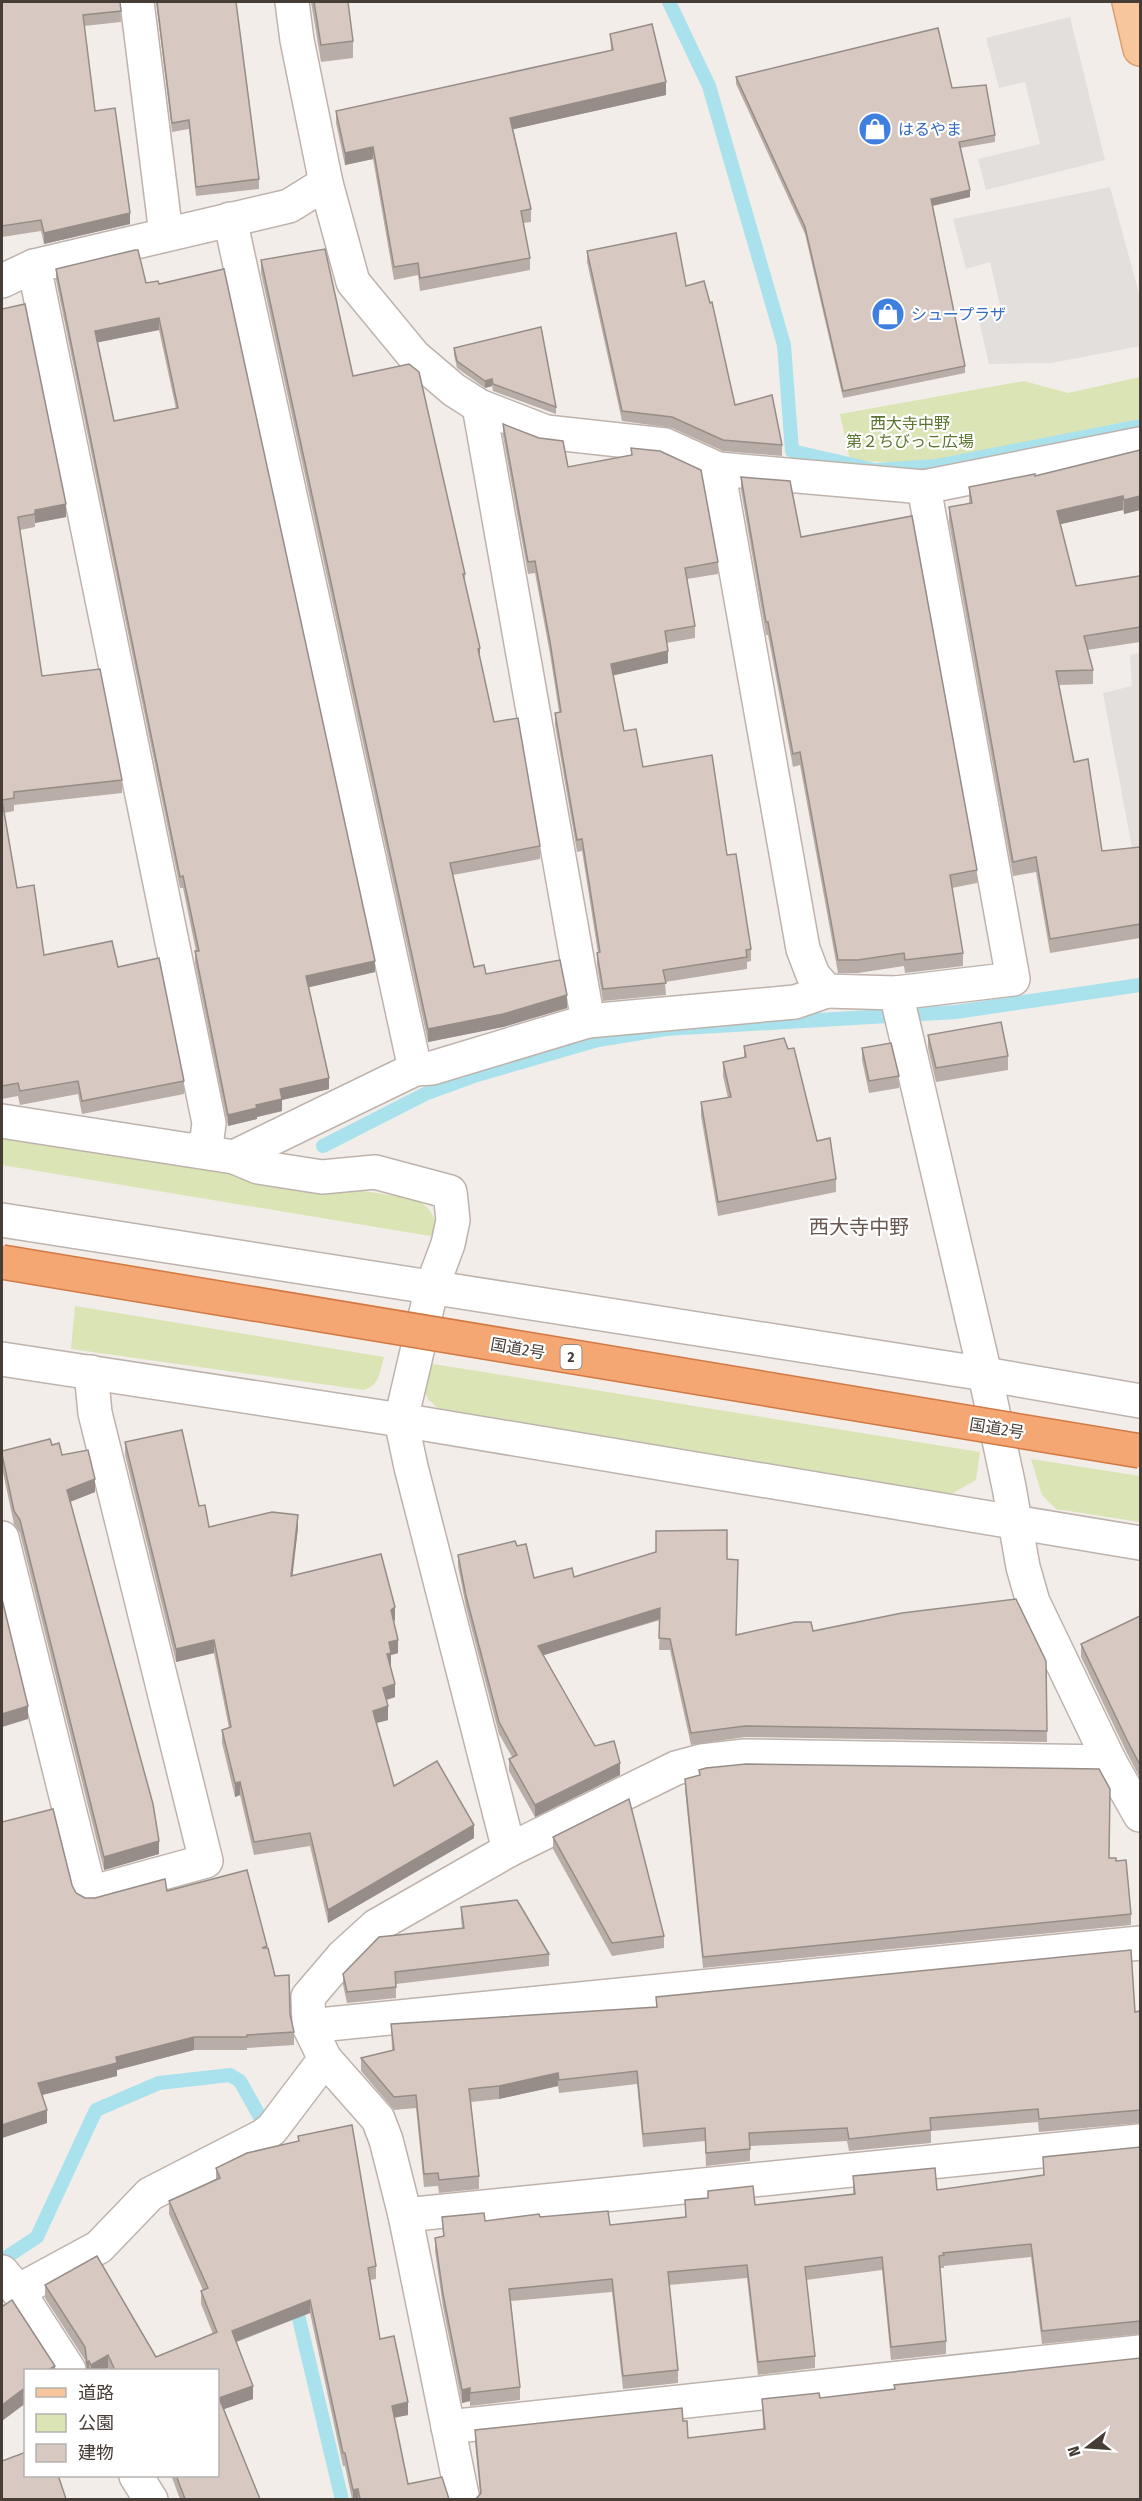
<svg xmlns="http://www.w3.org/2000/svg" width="1142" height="2501" font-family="'Fira Sans Condensed','Noto Sans JP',sans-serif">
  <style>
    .green { fill: #dbe4b4 }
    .parking { fill: #e2dfdd }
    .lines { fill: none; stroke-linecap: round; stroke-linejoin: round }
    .stream { stroke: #a9e2ec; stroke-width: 14 }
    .minor-casing { stroke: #beb3ac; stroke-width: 36 }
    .major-casing { stroke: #dc9e6e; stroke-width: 36 }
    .minor { stroke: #fff; stroke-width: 33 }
    .major { stroke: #f7c69d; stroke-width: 33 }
    .highway-bridge-casing { stroke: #d37843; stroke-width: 36; stroke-linecap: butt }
    .highway-bridge { stroke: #f4a773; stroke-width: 33 }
    .wall { fill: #b9ada7; fill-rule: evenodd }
    .shaded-wall { fill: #968d88 }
    .building { fill: #d7c9c2; stroke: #968d88; stroke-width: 1.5; fill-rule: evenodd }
    .labels { text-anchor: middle; stroke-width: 4.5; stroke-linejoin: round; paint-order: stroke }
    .shield { fill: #fff; stroke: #7e7773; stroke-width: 1.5 }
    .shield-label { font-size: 15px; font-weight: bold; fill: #463d37 }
    .shop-label { font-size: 16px; fill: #366cbe; stroke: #fff; text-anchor: start }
    .park-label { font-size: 16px; fill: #5b742e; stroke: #fff }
    .street-label { font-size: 16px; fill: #463d37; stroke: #fff }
    .quarter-label { font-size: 20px; fill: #68584f; stroke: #fff }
  </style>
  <rect width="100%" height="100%" fill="#f3ede9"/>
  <g class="green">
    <path d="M1140,377V419L914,464L850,460L840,414L1024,381L1068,393Z"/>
    <path d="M2,1135L416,1199C430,1208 435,1215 437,1231L430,1236L2,1165Z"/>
    <path d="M75,1306L384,1357C380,1371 380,1385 364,1390L71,1349Z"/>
    <path d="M427,1363L980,1452L976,1480L946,1497L440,1410L428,1399L421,1386Z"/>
    <path d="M1031,1459L1140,1476V1522L1056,1509L1042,1495Z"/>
  </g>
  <g class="parking">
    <path d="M1070,17L1105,160L986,190L978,159L1040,144L1025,82L999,88L986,38Z"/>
    <path d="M1110,187L1140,297V346L1052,363L989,364L977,312L1000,305L990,262L966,269L953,219Z"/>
    <path d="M1140,653V852L1133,853L1103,693L1132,686L1130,655Z"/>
  </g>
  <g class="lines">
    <g class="stream">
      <path d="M669,2L709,86L784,345L792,451L875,470L936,466L1140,426"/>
      <path d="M323,1146L425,1094L477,1075L598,1040L666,1029L956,1012L1140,985"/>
      <path d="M2,2260L37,2237L96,2110L159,2083L230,2075L240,2081L269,2133"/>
      <path d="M295,2302L342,2500"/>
    </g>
    <defs>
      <g id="minor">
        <path d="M137,2L166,234"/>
        <path d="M292,2L297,40L326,183L353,282L414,356L454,390L479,406L546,432L665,445L718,469"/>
        <path d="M230,219L415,1069L234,1157"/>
        <path d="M34,266L209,1123L207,1139L198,1150"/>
        <path d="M2,281L34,266L289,206L326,183"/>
        <path d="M479,406L588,1021"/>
        <path d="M1140,444L924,487L718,469L803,949L813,975L827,991L896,993L985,1374L1009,1487L1023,1567L1033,1602L1110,1762L1140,1815"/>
        <path d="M896,993L1013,979L924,487"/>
        <path d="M415,1069L432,1068L588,1021L795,1002L827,991"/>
        <path d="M2,1121L234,1157L258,1167L322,1177L375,1172L450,1192L453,1220L448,1244L432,1287L401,1420L411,1467L509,1850"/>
        <path d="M2,1220L985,1374L1140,1401"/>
        <path d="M2,1359L401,1420L1140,1543"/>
        <path d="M2,1538L90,1893L206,1861L95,1413L91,1372"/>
        <path d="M309,2026L1140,1943"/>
        <path d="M405,2215L1140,2141"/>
        <path d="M2,2272L18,2291L69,2370"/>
        <path d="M18,2291L99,2247L150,2194L263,2136L272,2129L325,2059"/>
        <path d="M448,2427L1140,2352"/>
        <path d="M136,2476L151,2500"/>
        <path d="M463,2500L405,2215L386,2140L378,2119L325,2059L309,2026L308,1997L343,1956L376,1926L509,1850L676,1768L702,1761L745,1756L1110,1762"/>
      </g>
      <path id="major" d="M1129,2L1140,49"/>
    </defs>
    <use href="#minor" class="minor-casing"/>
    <use href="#major" class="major-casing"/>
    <use href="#minor" class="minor"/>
    <use href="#major" class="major"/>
    <defs>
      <path id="highway-bridge" d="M2,1262L1140,1451"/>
    </defs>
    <use href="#highway-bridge" class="highway-bridge-casing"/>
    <use href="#highway-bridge" class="highway-bridge"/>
  </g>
  <g class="wall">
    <path d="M2,2H120L121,22L84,26L95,111L130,224L44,244L41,231L2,237Z"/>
    <path d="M156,2H236L259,179V189L196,196L189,129L172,132Z"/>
    <path d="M311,2H348L353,41V58L321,62Z"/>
    <path d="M610,34L666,95L513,129L531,209V222L523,223L530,258V270L420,291L418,275L394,280L373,159L345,165L336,123V111L611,51Z"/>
    <path d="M736,77L952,88L995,135V142L960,148L970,197L933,206L965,366V373L843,398L805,234L736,84Z"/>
    <path d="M587,251L686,286L735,405L782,445V456L723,451L672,428L622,421L587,262Z"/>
    <path d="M261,260L353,376L465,574V582L480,661L494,722L540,846V859L453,875L474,967L486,974L567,1008L503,1027L428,1042L261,273Z"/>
    <path d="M56,269L146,283L158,281L375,972L309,987L329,1089L282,1100V1111L257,1117V1119L228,1126L195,963V951H196L183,888H180L56,280ZM159,330L176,409L114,421L98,342Z"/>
    <path d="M2,309L66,517L35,523V527L20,530L42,676L122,780V793L14,805V811L4,813L17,888L44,955L118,967L184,1081V1094L82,1114L78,1094L20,1105L18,1096L2,1099Z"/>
    <path d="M454,348L556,407V414L493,391L492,386L485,388L457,368L454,355Z"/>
    <path d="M503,424L568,467L631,455V448L718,562V574L687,579L695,626V638L666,643L668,663L613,675L624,731L643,767L727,855L751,949V961L747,962V969L665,982L666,995L603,1001L597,965V953H598L582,851L577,852L555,725V713L559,712L550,654L535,573L528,574L503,436Z"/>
    <path d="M1140,450V510L1124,514L1123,510L1060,524L1076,586L1140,576V642L1087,650L1093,670V684L1059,685L1074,762L1102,851L1140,847V938L1050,953L1036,872L1013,876L949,522V507L969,504V487L1035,476Z"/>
    <path d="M741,477L801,537L977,870V883L952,888L963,953V966L905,973L904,966L858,973H838L800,765L793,767L768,635H766L741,490Z"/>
    <path d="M928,1035L1008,1056V1070L936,1082L928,1048Z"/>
    <path d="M744,1046L817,1141L836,1179V1192L718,1216L701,1116V1102L728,1098L723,1076V1062L744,1058Z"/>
    <path d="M862,1048L899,1076V1088L869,1093L862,1060Z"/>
    <path d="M125,1442L199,1506L209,1527L298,1528L292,1576L395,1620L394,1621L398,1653L391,1655L390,1666L395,1697L386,1700L388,1720L376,1723L394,1786L474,1838L328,1923L310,1846L254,1855L240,1795L235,1797L222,1743V1730L229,1728L214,1653L176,1662L125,1455Z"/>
    <path d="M52,1445L62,1455L95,1492L70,1502L159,1854L104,1870L20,1533L14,1524L2,1468V1451Z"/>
    <path d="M517,1546L534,1578L574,1577L727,1559L736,1635L813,1631L1046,1661L1047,1742L745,1737L691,1745L670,1650H659L660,1620L543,1655L595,1746L620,1775L535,1817L509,1771V1759L512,1757L499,1734L466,1607L458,1566V1555Z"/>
    <path d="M1140,1616V1778L1127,1753L1081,1657V1644Z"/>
    <path d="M699,1770L1109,1858L1116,1861L1131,1914V1925L703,1968L685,1790V1779L699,1776Z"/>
    <path d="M2,1822L72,1885L76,1893L85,1898H95L167,1891L267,1948L275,1976L290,2014L294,2032V2045L247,2048V2050H194L117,2070V2076L42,2095L47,2123L2,2138Z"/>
    <path d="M553,1837L664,1936V1948L612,1956L553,1849Z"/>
    <path d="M461,1907L549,1954V1966L396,1984V1998L347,2003L343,1985V1974L462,1928L461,1918Z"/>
    <path d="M656,1997L1140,2011V2123L1039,2132L1038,2122L931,2131V2143L849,2151L847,2141L750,2146V2161L706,2166L705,2141L643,2147L637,2084L559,2093L558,2086L499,2099L471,2102L479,2176V2189L439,2193L438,2186L424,2187L416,2108L394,2110L361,2071V2058L392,2050L391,2024L656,2007Z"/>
    <path d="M298,2136L376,2266V2279L370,2280L380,2339L408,2415L394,2418L408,2484L449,2499H352L345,2466H343L310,2313L237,2342L253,2399L224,2409L260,2499H180L171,2475H218V2370H109L108,2368L103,2370H86L85,2360L45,2298V2285L156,2357L213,2334L201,2304V2291L203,2290L169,2214V2201L216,2179V2168L298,2141Z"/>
    <path d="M1140,2147V2334L1042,2344L1031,2257L944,2266V2268H940L946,2341V2354L891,2360L882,2270L806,2280L815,2356V2368L758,2375L747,2278L669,2285L678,2370V2383L623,2389L612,2292L511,2301L520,2387V2400L470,2406V2401L462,2403L443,2307L435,2251V2238L443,2236L442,2217L485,2221L540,2217L610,2225L685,2217V2200L755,2205L853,2194V2176L937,2190L1043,2175V2157Z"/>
    <path d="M1140,2358L480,2494L475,2443V2430L683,2421L688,2438L763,2429L762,2399L820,2398L894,2390Z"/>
  </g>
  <g class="shaded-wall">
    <path d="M666,82V95L510,130V118Z"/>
    <path d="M373,147V159L345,165V153Z"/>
    <path d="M970,190V197L931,206V199Z"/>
    <path d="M130,213V224L44,244V233Z"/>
    <path d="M159,318V330L95,343V331Z"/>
    <path d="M492,379V386L485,388V381Z"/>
    <path d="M1123,496V510L1057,525V511Z"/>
    <path d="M1140,496V510L1124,514V500Z"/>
    <path d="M66,504V517L35,523V510Z"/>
    <path d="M480,648V661L478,649Z"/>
    <path d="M668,651V663L611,676V664Z"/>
    <path d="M375,961V972L306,988V976Z"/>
    <path d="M567,995V1008L503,1027L428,1042V1029Z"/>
    <path d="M329,1078V1089L282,1100V1111L257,1117V1119L228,1126V1115L280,1089Z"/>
    <path d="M95,1479V1492L67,1503V1490Z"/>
    <path d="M298,1515V1528L291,1589V1576Z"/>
    <path d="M395,1607V1620L391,1623V1610Z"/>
    <path d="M660,1608V1619L538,1657V1646Z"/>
    <path d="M214,1640V1653L176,1662V1649Z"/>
    <path d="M398,1640V1653L391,1655V1666L387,1667V1654L389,1642Z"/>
    <path d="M395,1684V1697L383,1701V1688Z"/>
    <path d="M28,1706V1719L2,1727V1714Z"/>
    <path d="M388,1706V1720L373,1724V1711Z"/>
    <path d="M620,1763V1775L535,1817V1805Z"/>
    <path d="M240,1782V1795L235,1797V1783Z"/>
    <path d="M474,1825V1838L328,1923V1910Z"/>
    <path d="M159,1841V1854L104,1870V1857Z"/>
    <path d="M194,2037V2050L117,2070V2076L38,2096V2083L116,2057Z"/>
    <path d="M558,2073V2086L499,2099V2086Z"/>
    <path d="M47,2110V2123L2,2138V2125Z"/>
    <path d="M310,2300V2313L232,2343V2331Z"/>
    <path d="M108,2355V2368L103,2370H91V2365Z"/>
    <path d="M89,2361V2370H87V2363Z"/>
    <path d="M55,2366V2370H48Z"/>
    <path d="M253,2386V2399L219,2411V2398Z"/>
    <path d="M26,2387V2403L2,2421V2405Z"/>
    <path d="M470,2388V2401L462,2403V2390Z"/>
    <path d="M408,2402V2415L392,2418V2406Z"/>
    <path d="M358,2489V2499H353V2490Z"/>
  </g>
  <g class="building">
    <path d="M2,2H120L121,11L83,15L95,111L115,108L130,213L44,233L41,220L2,226Z"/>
    <path d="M157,2H236L259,179L196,187L189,120L172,123Z"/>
    <path d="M314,2H348L353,41L321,45Z"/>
    <path d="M652,24L666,82L510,118L531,209L521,211L530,258L420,278L418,263L394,267L373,147L345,153L336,111L613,50L610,34Z"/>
    <path d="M938,28L952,88L986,85L995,135L959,142L970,190L931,199L965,366L843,391L805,227L736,77Z"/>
    <path d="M676,233L686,286L704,281L710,303L712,302L735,405L772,395L782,445L723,440L672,417L622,411L587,251Z"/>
    <path d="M325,249L353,376L409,364L419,372L465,574H463L480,648L478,649L494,722L518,718L540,846L450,863L474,967L484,965L486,974L560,960L567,995L503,1014L428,1029L261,260Z"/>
    <path d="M135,250H138L146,283L158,281L159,284L224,269L375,961L306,976L329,1078L280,1089L282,1099L256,1105L257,1108L228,1115L195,951H199L183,876L180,877L56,269ZM159,318L178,408L114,421L95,331Z"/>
    <path d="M25,304L66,504L35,510V514L18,517L42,676L100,669L122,780L14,792V798L2,800L17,888L34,885L44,955L112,941L118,967L159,958L184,1081L82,1101L78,1081L20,1091L18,1083L2,1086V309Z"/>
    <path d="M541,327L556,407L493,384L492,379L485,381L457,361L454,348Z"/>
    <path d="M503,424L539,438L563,441L568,467L632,455L631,448L660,451L701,470L718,562L685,568L695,626L665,631L668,651L611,664L624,731L636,729L643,767L712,755L727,855L736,854L751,949L746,950L747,957L663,970L666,983L603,989L597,953L600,952L582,839L577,840L555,713L561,712L550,642L535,561L528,562Z"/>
    <path d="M1140,450V496L1124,500L1123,496L1057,511L1076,586L1140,576V627L1084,636L1093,670L1056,671L1074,762L1088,759L1102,851L1140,847V924L1050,939L1036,857L1013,862L949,507L972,503L969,487L1035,474V476Z"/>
    <path d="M741,477L790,481L801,537L912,516L977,870L950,875L963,953L905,960L904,953L858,960H838L800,752L793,754L768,622H766Z"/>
    <path d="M1001,1022L1008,1056L936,1068L928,1035Z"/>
    <path d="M784,1038L788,1049L794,1048L817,1141L830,1138L836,1179L718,1202L701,1102L731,1097L723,1062L746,1057L744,1046Z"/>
    <path d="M891,1043L899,1076L869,1081L862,1048Z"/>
    <path d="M182,1430L199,1506L205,1505L209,1527L272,1512L298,1515L291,1576L381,1554L395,1607L391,1610L398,1640L389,1642L391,1653L387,1654L395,1684L383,1688L388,1706L373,1711L394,1786L437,1761L474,1825L328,1910L310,1833L254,1842L240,1782L235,1783L222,1730L231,1727L214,1640L176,1649L125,1442Z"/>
    <path d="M50,1439L52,1445L59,1443L62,1455L88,1450L95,1479L67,1490L153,1804L159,1841L104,1857L20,1520L14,1511L2,1454V1451Z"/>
    <path d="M727,1530V1559L738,1560L736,1635L795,1622H811L813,1631L902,1613L1016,1599L1046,1661L1047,1731L745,1726L691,1733L670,1639L659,1638L660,1608L538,1646L595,1746L614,1741L620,1763L535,1805L509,1759L517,1755L499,1722L466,1596L458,1555L515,1541L517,1546L526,1544L534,1578L572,1568L574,1577L656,1552V1531Z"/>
    <path d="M2,1599L28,1706L2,1714Z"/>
    <path d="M1140,1616V1765L1127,1740L1081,1644Z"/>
    <path d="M746,1764L1099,1769L1110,1789L1109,1858H1116V1861L1126,1860L1131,1914L703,1957L685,1779L700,1775L699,1770L706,1768Z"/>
    <path d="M629,1799L664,1936L612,1943L553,1837Z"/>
    <path d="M53,1809L72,1885L76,1893L85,1898H95L165,1879L167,1891L247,1870L267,1946L262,1948H268L275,1976L289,1975L290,2014L294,2032L247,2035V2037H194L116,2057L117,2063L38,2083L47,2110L2,2125V1822Z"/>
    <path d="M517,1900L549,1954L395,1972L396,1987L347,1992L343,1974L379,1937L464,1928L461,1907Z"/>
    <path d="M1131,1950L1135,2012L1140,2011V2110L1039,2119L1038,2109L930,2118L931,2130L849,2139L847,2128L749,2133L750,2149L706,2153L705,2128L643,2134L637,2071L559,2080L558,2073L499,2086L469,2089L479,2176L439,2180L438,2173L424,2174L416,2095L394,2097L361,2058L394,2050L391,2024L657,2007L656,1997Z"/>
    <path d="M352,2125L376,2266L368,2268L380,2339L394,2336L408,2402L392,2406L408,2484L442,2477L449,2499H360L358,2489L353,2490L345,2453H343L310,2300L232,2331L253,2386L219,2398L260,2499H185L176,2475H218V2370H115L108,2355L91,2365L89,2361L87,2363L85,2347L45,2285L97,2256L156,2357L217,2332L201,2291L208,2288L169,2201L220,2178L216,2168L247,2153L299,2141L298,2136Z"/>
    <path d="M1140,2147V2321L1042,2331L1031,2244L943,2253L944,2255L939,2256L946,2341L891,2347L882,2257L805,2267L815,2356L758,2362L747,2265L668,2272L678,2370L623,2376L612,2279L509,2289L520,2387L470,2393V2388L462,2390L443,2294L435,2238L444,2236L442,2217L484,2213L485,2221L539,2214L540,2217L608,2211L610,2225L686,2217L685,2200L708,2198V2191L753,2186L755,2205L855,2194L853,2176L935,2168L937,2190L1044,2175L1043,2157Z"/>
    <path d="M12,2300L55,2366L48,2370H26V2387L2,2405V2303L3,2306Z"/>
    <path d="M1140,2358V2499H476L481,2493L475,2430L682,2408L683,2421H687L688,2438L765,2429L762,2399L819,2393L820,2398L895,2389L894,2385Z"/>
    <path d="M26,2452V2475H58L66,2499H2V2461Z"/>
  </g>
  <defs>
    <symbol id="shop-disc" viewBox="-11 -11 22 22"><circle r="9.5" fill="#3f7fe0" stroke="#fff"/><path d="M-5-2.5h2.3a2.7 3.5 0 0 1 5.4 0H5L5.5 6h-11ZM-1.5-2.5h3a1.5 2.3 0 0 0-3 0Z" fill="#fff"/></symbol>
  </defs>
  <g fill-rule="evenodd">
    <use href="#shop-disc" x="856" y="110" width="38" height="38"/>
    <use href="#shop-disc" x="869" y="295" width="38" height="38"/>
  </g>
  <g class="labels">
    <rect class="shield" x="560.5" y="1345" width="21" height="24" rx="4.5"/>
    <g class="shield-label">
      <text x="571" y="1362">2</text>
    </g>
    <g class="shop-label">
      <text x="898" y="135">はるやま</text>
      <text x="911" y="320">シュープラザ</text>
    </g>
    <g class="park-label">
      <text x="910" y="429">西大寺中野<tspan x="910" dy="18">第２ちびっこ広場</tspan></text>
    </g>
    <g class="street-label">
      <text transform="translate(518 1348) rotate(10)" y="6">国道2号</text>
      <text transform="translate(997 1428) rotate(9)" y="6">国道2号</text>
    </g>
    <g class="quarter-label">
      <text x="859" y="1234">西大寺中野</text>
    </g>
  </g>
  <rect width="1142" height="2501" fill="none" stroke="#463d37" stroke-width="6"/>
  <rect x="24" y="2369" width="195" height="108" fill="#ffffff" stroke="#b5b1af" stroke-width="1.5"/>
  <rect x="36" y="2388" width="30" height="9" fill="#f7c69d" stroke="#b5b1af" stroke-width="1.5"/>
  <text x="78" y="2399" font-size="18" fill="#463d37">道路</text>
  <rect x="36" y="2414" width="30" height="18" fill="#dbe4b4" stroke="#b5b1af" stroke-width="1.5"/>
  <text x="78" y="2429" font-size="18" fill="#463d37">公園</text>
  <rect x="36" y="2444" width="30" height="18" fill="#d7c9c2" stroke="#b5b1af" stroke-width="1.5"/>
  <text x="78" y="2459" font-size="18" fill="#463d37">建物</text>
  <g transform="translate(1088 2447) rotate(253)" stroke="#ffffff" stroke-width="4.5" paint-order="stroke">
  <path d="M0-4.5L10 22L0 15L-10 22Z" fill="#463d37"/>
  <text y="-9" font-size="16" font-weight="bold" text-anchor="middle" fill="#463d37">N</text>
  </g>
</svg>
